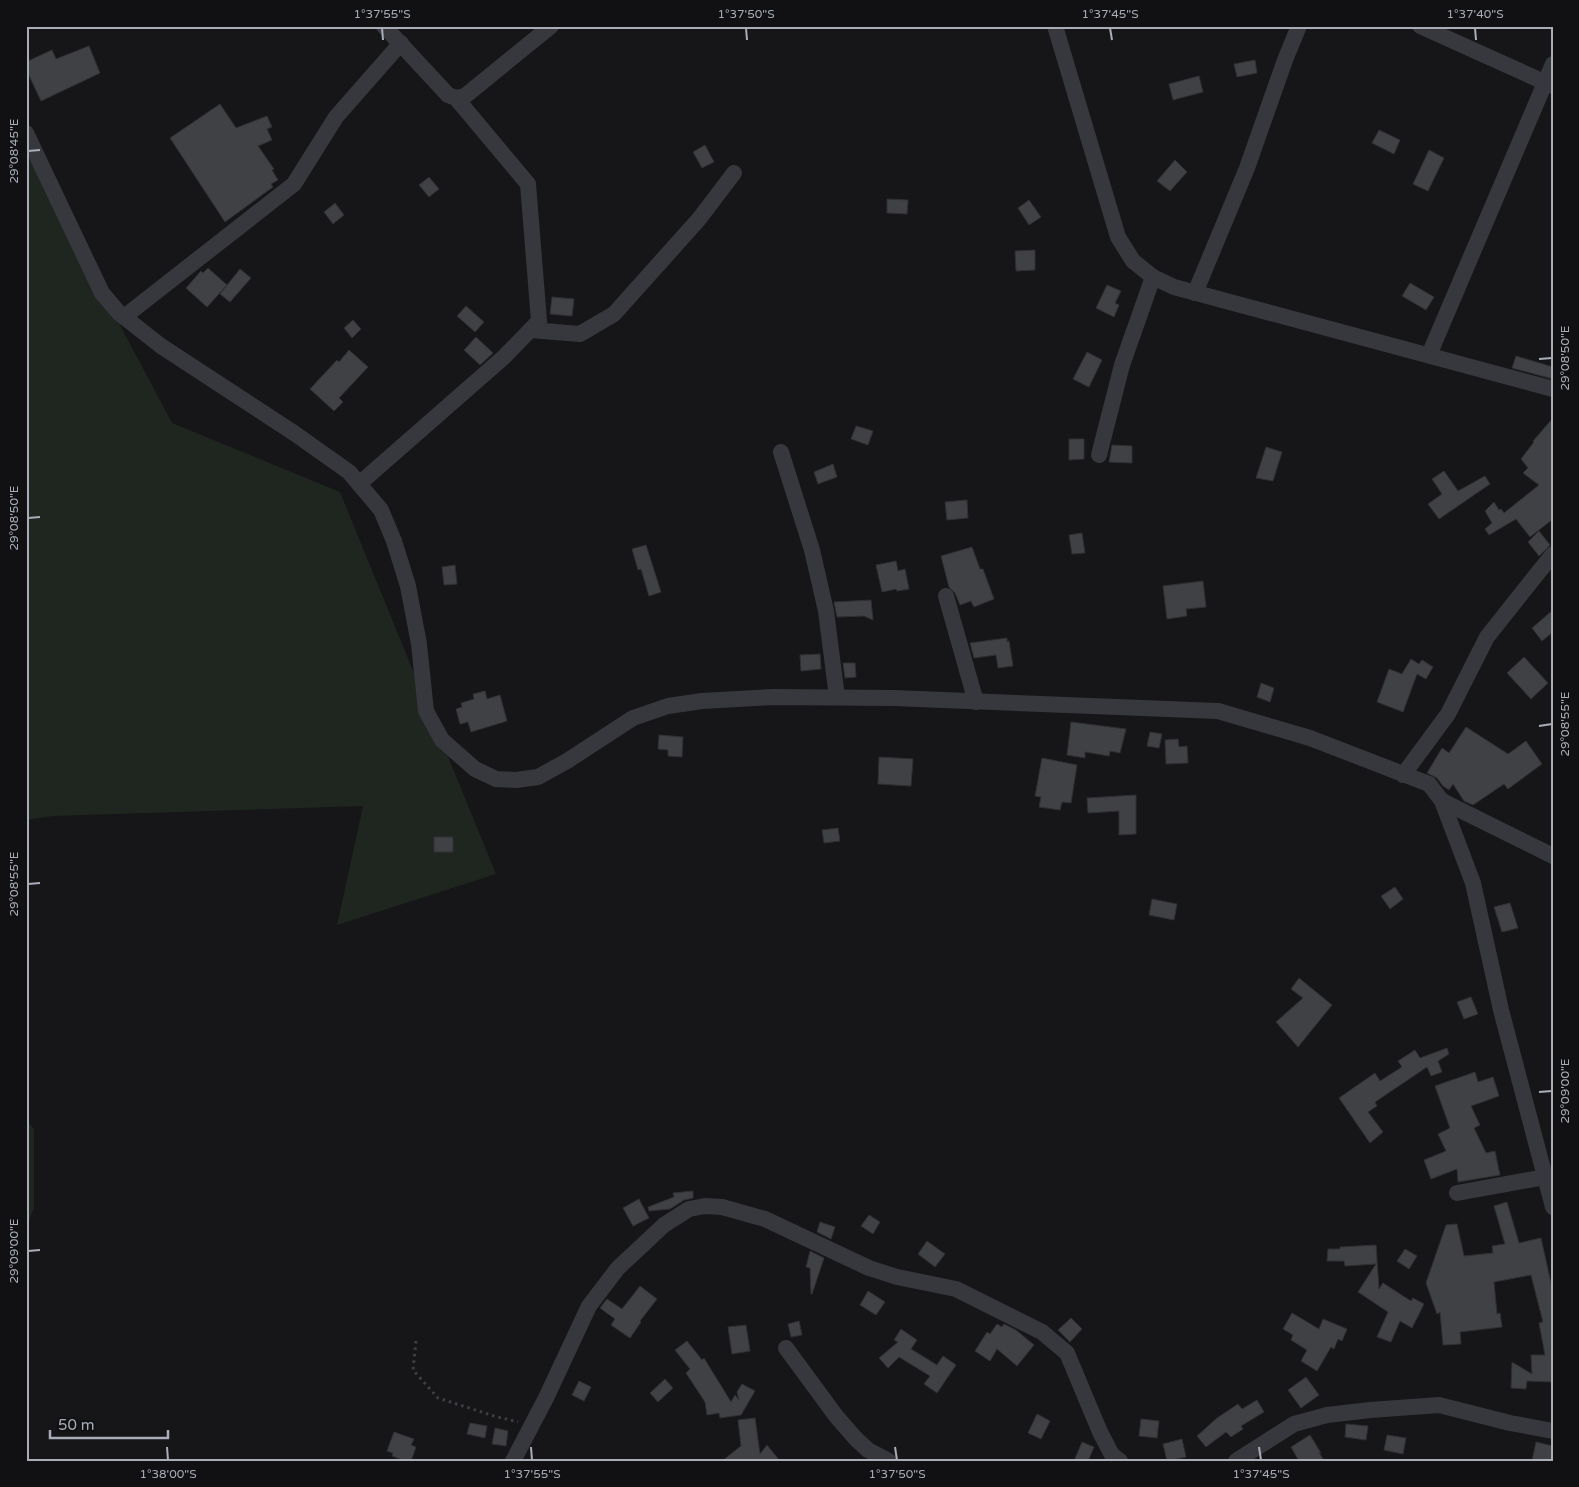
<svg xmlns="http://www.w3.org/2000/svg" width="1579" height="1487" font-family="'Varela Round',sans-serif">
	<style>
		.green { fill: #1e261f }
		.building { fill: #404145; stroke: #303034 }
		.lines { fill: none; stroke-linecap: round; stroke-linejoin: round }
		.path { stroke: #3d3f44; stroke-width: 3; stroke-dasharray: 2.5 4; stroke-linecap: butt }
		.minor { stroke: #37383d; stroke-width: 16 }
		.ticks { fill: none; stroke: #a8adb8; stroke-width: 2 }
		.neatline { fill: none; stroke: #a8adb8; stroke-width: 2 }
		.ticks-label { font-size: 12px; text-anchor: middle; fill: #a8adb8 }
	</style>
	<rect width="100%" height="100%" fill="#161618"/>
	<g class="green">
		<polygon points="26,148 172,423 340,492 496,874 337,925 363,806 53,816 26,820"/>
		<polygon points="26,1120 34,1129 34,1208 26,1228"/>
	</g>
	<g class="building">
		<polygon points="89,46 100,73 41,101 26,69 26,62 52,50 56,59"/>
		<polygon points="1255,60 1257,73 1237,77 1234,64"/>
		<polygon points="1199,76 1203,92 1173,100 1169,84"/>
		<polygon points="220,104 236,128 267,116 272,127 267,129 272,140 258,146 274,169 272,170 278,180 271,184 273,187 225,222 170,138"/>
		<polygon points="1379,130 1400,140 1394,154 1372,143"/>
		<polygon points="705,145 714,162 702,168 693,152"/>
		<polygon points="1429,150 1444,158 1428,191 1413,184"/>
		<polygon points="1175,160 1187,172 1170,191 1157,181"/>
		<polygon points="429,177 439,189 429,197 419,185"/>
		<polygon points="887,199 908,200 907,214 887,213"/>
		<polygon points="1029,200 1041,217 1029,225 1018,208"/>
		<polygon points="335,203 344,215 333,224 324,212"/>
		<polygon points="1035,250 1035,270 1016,271 1015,251"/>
		<polygon points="208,268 227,285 207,307 186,288 201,271 203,273"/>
		<polygon points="240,269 251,278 230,302 220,294"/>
		<polygon points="1410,283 1434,297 1426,310 1402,296"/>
		<polygon points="1107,285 1121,291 1115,303 1119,305 1114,317 1096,308"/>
		<polygon points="552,297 574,299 572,316 550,314"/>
		<polygon points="466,306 484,322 475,332 457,316"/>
		<polygon points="353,320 361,329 352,338 344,328"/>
		<polygon points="476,337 493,353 480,365 464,350"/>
		<polygon points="349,350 368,367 339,398 343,402 334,411 310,389 337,360 339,362"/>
		<polygon points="1087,352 1102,360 1089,387 1073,379"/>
		<polygon points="1516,356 1553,367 1553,379 1512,368"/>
		<polygon points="1553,418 1553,519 1530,537 1516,519 1489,535 1485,529 1492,523 1485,511 1494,502 1499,510 1501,509 1504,513 1539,485 1523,473 1528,468 1521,459 1534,442 1533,441"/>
		<polygon points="856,426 873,431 868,445 851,439"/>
		<polygon points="1069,439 1084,439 1084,459 1069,460"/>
		<polygon points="1112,445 1132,446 1132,463 1109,462"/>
		<polygon points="1266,447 1282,452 1273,481 1256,478"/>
		<polygon points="833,464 837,477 818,484 814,472"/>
		<polygon points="1444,471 1458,491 1485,476 1490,484 1439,519 1428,504 1442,494 1432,479"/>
		<polygon points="967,500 968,518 947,520 945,502"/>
		<polygon points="1539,531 1550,545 1539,556 1528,542"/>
		<polygon points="1082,533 1085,553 1072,554 1069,535"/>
		<polygon points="646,545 661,592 649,596 641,569 638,570 632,549"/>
		<polygon points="972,547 980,569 983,569 994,599 974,607 971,601 960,605 955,593 949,587 941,556"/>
		<polygon points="896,561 898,571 905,569 909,589 897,591 896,589 882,592 876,565"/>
		<polygon points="455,565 457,584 444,585 442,567"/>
		<polygon points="1203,581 1206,607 1186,609 1187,616 1167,619 1163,586"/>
		<polygon points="871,600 873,620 864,616 837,617 834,602"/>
		<polygon points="1553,610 1553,632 1542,641 1532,628"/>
		<polygon points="1007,638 1007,642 1009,641 1013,666 998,668 996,655 974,658 970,643"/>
		<polygon points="820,654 821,669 801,671 800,655"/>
		<polygon points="1524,657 1548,683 1531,699 1507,673"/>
		<polygon points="1411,659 1419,664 1422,660 1433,667 1426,679 1417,674 1403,712 1377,702 1389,669 1402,674"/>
		<polygon points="843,663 855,663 856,677 845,678"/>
		<polygon points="1261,683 1274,688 1270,702 1257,697"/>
		<polygon points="485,691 487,699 500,695 507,721 471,732 468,722 460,724 456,709 462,707 461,703 474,699 473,694"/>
		<polygon points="1071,722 1126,729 1120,753 1110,751 1109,756 1085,752 1085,758 1067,755"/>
		<polygon points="1466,727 1508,754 1526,741 1542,764 1508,789 1504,784 1473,805 1464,801 1453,784 1449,790 1443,786 1437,778 1427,773 1442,748 1449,753"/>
		<polygon points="1150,732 1162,734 1159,748 1147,746"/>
		<polygon points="659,735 683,737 682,757 668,756 668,750 658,749"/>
		<polygon points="1178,739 1179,747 1187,746 1188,763 1166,764 1165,740"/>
		<polygon points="879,757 913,759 911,786 878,784"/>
		<polygon points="1042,758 1077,765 1071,803 1062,802 1060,810 1039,807 1041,797 1035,796"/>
		<polygon points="1136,795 1136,834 1119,835 1119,811 1088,813 1087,798"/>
		<polygon points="838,828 840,841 824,843 822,830"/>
		<rect x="434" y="837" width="19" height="15"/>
		<polygon points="1395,887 1403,899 1390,909 1381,896"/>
		<polygon points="1152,899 1177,904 1174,920 1149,915"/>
		<polygon points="1510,903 1518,928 1502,932 1494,907"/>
		<polygon points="1299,978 1332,1005 1298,1047 1276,1022 1303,998 1291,989"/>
		<polygon points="1471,997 1478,1014 1464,1019 1457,1002"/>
		<polygon points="1447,1048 1449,1054 1438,1061 1442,1072 1431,1076 1427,1067 1375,1102 1377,1106 1368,1112 1383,1132 1370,1143 1339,1098 1375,1073 1380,1081 1402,1067 1398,1061 1415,1050 1420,1058"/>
		<polygon points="1475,1072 1478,1082 1493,1077 1499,1096 1471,1106 1480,1125 1474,1128 1486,1153 1495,1151 1500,1175 1458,1182 1457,1169 1431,1179 1424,1160 1446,1151 1438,1134 1450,1128 1435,1086"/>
		<polygon points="693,1191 693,1198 684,1200 670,1209 649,1211 648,1207 674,1197 673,1193"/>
		<polygon points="639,1199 649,1218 633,1226 623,1208"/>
		<polygon points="1507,1202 1519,1243 1541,1238 1553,1292 1553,1382 1527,1381 1526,1389 1511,1388 1512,1362 1532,1374 1531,1355 1545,1355 1539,1323 1543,1322 1531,1275 1494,1282 1497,1314 1500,1313 1502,1327 1460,1332 1461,1344 1443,1345 1440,1312 1437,1314 1426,1283 1446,1225 1457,1224 1464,1256 1493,1253 1492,1246 1505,1244 1494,1206"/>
		<polygon points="869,1215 880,1222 873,1234 861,1226"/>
		<polygon points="820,1222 835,1227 831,1239 817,1232"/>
		<polygon points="927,1241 945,1254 935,1267 918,1254"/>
		<polygon points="1376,1245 1379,1289 1383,1283 1411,1301 1413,1298 1424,1304 1412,1328 1400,1321 1391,1342 1377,1337 1388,1312 1358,1292 1376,1264 1345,1266 1344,1261 1327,1261 1328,1249 1340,1249 1340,1247"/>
		<polygon points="1405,1249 1417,1256 1409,1269 1397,1261"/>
		<polygon points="810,1251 824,1258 812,1294 811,1294 810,1268 806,1267"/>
		<polygon points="640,1286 657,1299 640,1321 641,1322 630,1338 611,1325 615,1319 600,1308 607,1299 622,1309"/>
		<polygon points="868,1291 885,1302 876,1315 860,1305"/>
		<polygon points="1292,1313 1319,1329 1323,1319 1347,1329 1342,1341 1338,1339 1334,1349 1331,1347 1317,1371 1301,1361 1307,1350 1291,1340 1293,1335 1283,1329"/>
		<polygon points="1071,1318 1082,1329 1070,1342 1058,1330"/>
		<polygon points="799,1321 802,1335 791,1337 788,1324"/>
		<polygon points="997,1324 1002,1327 1004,1324 1016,1330 1034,1345 1017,1366 997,1349 990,1361 975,1351 987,1332 990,1334"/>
		<polygon points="746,1325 750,1351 732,1354 728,1327"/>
		<polygon points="901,1329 917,1340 911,1349 937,1365 943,1356 956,1365 937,1393 924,1384 930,1376 899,1357 888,1368 879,1358 898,1342 894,1340"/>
		<polygon points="687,1341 702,1360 704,1358 731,1402 735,1395 739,1400 737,1392 742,1384 755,1391 741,1415 720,1418 719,1413 707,1415 705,1402 686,1373 690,1369 675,1350"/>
		<polygon points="1306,1377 1319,1395 1301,1408 1288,1390"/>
		<polygon points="665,1379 673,1388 658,1402 650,1393"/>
		<polygon points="579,1381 591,1387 584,1401 572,1395"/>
		<polygon points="1257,1400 1264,1412 1241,1426 1243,1429 1231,1437 1226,1432 1206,1447 1197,1436 1217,1418 1238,1404 1242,1409"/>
		<polygon points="1037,1414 1050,1421 1041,1439 1028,1433"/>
		<polygon points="755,1418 760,1454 767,1445 780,1461 722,1461 741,1446 738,1420"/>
		<polygon points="1141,1419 1159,1421 1157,1438 1139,1436"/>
		<polygon points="470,1423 487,1426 485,1438 467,1434"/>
		<polygon points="1346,1424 1368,1426 1366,1440 1345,1437"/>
		<polygon points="495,1428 508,1431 506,1446 492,1444"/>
		<polygon points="394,1432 414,1439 411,1445 416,1447 411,1461 405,1461 392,1456 393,1453 387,1451"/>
		<polygon points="1310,1435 1321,1453 1319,1452 1324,1461 1299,1461 1291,1447"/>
		<polygon points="1387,1435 1406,1438 1403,1454 1384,1450"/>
		<polygon points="1182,1439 1186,1457 1167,1461 1163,1444"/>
		<polygon points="1082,1442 1094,1447 1088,1461 1074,1461"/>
		<polygon points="1536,1442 1553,1446 1553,1461 1532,1461"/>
	</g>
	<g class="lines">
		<polyline class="path" points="416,1341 413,1370 438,1398 494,1416 518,1422"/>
		<g class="minor">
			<polyline points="1055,26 1118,237 1133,261 1153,277 1174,287 1553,389"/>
			<polyline points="1420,26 1553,86"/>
			<polyline points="456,98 465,96 551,26"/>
			<polyline points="26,133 102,293 119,313 161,346 294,433 349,472 381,510 394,541 408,586 419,644 426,711 442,740 475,769 496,779 516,780 538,777 567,761 633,718 668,706 702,701 773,697 893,698 1218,711 1310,738 1429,784 1442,801 1473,883 1501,1010 1553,1207"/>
			<polyline points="1195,293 1247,168 1285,60 1299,26"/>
			<polyline points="124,317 294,184 336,117 401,43"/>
			<polyline points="531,330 580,334 614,314 699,219 734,173"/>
			<polyline points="1429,355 1553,64"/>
			<polyline points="781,452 812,550 826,611 837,697"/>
			<polyline points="1099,455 1122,365 1153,277"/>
			<polyline points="359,484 504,357 539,321 528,184 456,98 448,95 384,26"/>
			<polyline points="946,596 976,702"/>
			<polyline points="1403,775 1448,714 1487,637 1553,554"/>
			<polyline points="1442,801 1553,856"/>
			<polyline points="1457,1193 1545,1177"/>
			<polyline points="786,1348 836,1416 856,1439 868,1450 889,1461"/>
			<polyline points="513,1461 546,1398 589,1306 618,1268 664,1225 689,1209 705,1206 722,1207 765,1219 869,1268 897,1277 956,1289 1042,1332 1067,1353 1100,1432 1112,1455 1120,1461"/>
			<polyline points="1236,1461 1294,1424 1327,1415 1370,1410 1439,1405 1510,1423 1553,1431"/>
		</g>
	</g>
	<path class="ticks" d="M382 28 383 40M746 28 747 40M1110 28 1112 40M1475 28 1476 40M28 151 40 150M1539 359 1552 358M28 518 40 517M1539 726 1552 724M28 884 40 883M1539 1092 1552 1091M28 1251 40 1250M167 1447 168 1460M531 1447 532 1460M895 1447 897 1460M1259 1447 1261 1460"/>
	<rect width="1579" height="1487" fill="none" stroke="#111113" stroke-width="55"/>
	<path d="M50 1430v8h118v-8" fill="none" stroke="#a8adb8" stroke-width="2.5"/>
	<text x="58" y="1430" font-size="15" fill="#a8adb8" stroke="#111113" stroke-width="4" paint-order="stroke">50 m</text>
	<rect x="28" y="28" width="1524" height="1432" class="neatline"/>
	<g class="ticks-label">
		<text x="382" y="18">1°37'55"S</text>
		<text x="746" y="18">1°37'50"S</text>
		<text x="1110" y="18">1°37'45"S</text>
		<text x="1475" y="18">1°37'40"S</text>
		<text transform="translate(14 151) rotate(-90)" y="4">29°08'45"E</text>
		<text transform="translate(1565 358) rotate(-90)" y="4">29°08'50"E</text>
		<text transform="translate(14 518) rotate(-90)" y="4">29°08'50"E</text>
		<text transform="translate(1565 724) rotate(-90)" y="4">29°08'55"E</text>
		<text transform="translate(14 884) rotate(-90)" y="4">29°08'55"E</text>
		<text transform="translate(1565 1091) rotate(-90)" y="4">29°09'00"E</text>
		<text transform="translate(14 1251) rotate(-90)" y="4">29°09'00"E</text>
		<text x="168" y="1478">1°38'00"S</text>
		<text x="532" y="1478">1°37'55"S</text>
		<text x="897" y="1478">1°37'50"S</text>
		<text x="1261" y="1478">1°37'45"S</text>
	</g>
</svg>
